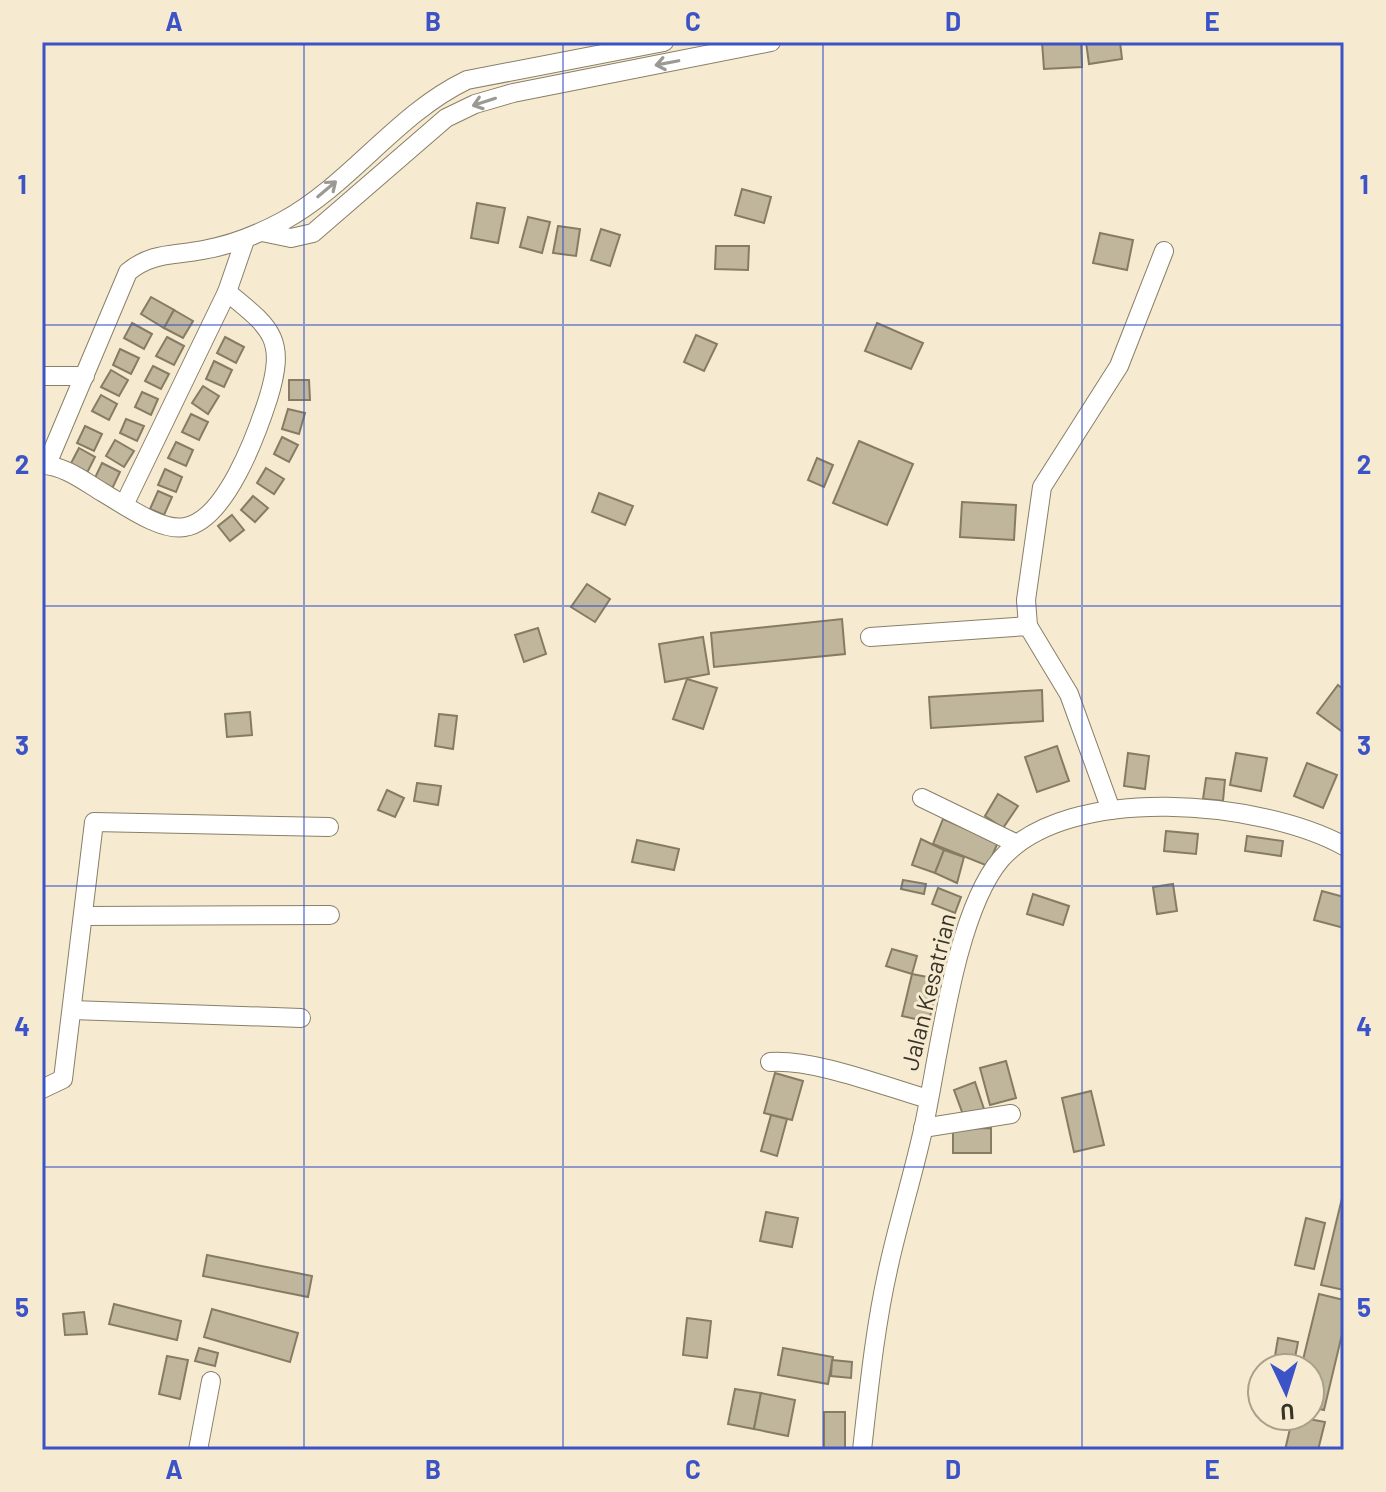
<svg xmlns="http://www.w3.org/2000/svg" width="1386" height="1492" font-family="Barlow,sans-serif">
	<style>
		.building { fill: #c0b69c; stroke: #867c64; stroke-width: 2 }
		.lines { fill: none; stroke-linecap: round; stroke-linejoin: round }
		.street-casing { stroke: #897f67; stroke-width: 20 }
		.street { stroke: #fff; stroke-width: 18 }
		.oneway { stroke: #9b9994 }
		.grid { fill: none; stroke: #3b53c6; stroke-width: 2; stroke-opacity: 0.55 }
		.labels { text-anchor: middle; stroke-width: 6; stroke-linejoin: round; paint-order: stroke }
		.street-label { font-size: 24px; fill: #373329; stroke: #f6ebd0 }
		.neatline { fill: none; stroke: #3b53c6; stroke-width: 3 }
		.grid-label { font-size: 26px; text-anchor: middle; font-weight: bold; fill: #3b53c6 }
	</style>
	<rect width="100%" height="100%" fill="#f6ebd0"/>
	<g class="building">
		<polygon points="1042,42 1081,42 1082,67 1044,69"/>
		<polygon points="1086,42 1120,42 1122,59 1089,64"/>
		<polygon points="742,189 771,197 764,223 735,215"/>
		<polygon points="477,203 505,208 498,243 471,238"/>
		<polygon points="528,217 550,222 542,253 520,247"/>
		<polygon points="558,226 580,229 576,256 553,253"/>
		<polygon points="601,229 620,235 610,266 591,260"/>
		<polygon points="1100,233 1133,240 1127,270 1093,263"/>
		<polygon points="716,246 749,246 748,270 715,269"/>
		<polygon points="151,297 174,310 164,328 141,314"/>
		<polygon points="174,310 193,321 183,338 164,328"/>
		<polygon points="132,323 152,334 144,349 124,338"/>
		<polygon points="877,323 923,343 911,369 865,351"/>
		<polygon points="696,335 717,344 704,371 684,362"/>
		<polygon points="167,337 184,346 174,365 156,356"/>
		<polygon points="225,337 244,347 236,363 217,353"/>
		<polygon points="120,349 139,358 131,374 113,365"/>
		<polygon points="214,361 232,370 224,387 206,379"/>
		<polygon points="153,366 169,374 161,389 145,381"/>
		<polygon points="111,370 128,380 119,396 101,387"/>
		<polygon points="289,380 309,380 310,400 289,400"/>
		<polygon points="203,386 219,396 208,414 192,403"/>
		<polygon points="142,392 158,399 151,415 135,407"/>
		<polygon points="101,395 117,404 109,420 92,411"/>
		<polygon points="288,409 305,413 299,434 282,429"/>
		<polygon points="191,414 208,422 199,440 182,432"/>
		<polygon points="126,419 144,426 137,441 120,433"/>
		<polygon points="85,426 102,434 94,451 77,443"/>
		<polygon points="282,437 298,445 289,462 274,454"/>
		<polygon points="115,440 134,451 124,467 106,456"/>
		<polygon points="859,441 913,464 887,525 833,503"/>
		<polygon points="176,442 193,450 186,466 168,458"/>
		<polygon points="79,448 95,457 86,475 69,467"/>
		<polygon points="817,458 833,465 824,487 808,480"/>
		<polygon points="102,463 120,472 111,491 93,482"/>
		<polygon points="266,468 284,479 274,494 257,483"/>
		<polygon points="165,469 182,477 176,492 158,485"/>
		<polygon points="158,491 172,497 164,515 150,509"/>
		<polygon points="599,493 633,506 625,525 592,512"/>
		<polygon points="253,496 268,508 255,522 241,510"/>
		<polygon points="962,502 1016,505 1014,540 960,537"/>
		<polygon points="232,515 244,530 230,541 218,526"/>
		<polygon points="587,584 610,599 595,622 571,607"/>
		<polygon points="842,619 845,654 714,667 711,633"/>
		<polygon points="538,628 546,654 524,662 515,635"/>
		<polygon points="703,637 709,674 665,682 659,644"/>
		<polygon points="687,679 717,688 703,729 673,719"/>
		<polygon points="1338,685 1344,690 1344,733 1317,713"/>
		<polygon points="1042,690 1043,721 931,728 929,697"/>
		<polygon points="250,712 252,735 227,737 225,714"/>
		<polygon points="439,714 457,716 453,749 435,746"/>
		<polygon points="1057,746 1069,781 1037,792 1025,757"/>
		<polygon points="1128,753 1149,756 1145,789 1124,786"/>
		<polygon points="1236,753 1267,758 1261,791 1230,785"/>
		<polygon points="1307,763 1337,775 1323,808 1294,796"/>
		<polygon points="1206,778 1225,780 1223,801 1203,799"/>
		<polygon points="417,783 441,786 438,805 414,801"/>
		<polygon points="387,790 404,798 395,817 378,810"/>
		<polygon points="998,794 1018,806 1003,828 985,816"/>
		<polygon points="943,819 998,842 988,866 933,844"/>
		<polygon points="1166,831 1198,834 1196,854 1164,851"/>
		<polygon points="1247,836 1283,841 1281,856 1245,851"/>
		<polygon points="921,839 944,850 935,873 912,865"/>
		<polygon points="637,840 679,849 674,870 632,862"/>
		<polygon points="944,850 964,857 957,883 935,873"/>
		<polygon points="903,880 926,884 924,894 901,889"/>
		<polygon points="1173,884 1177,911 1157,914 1153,887"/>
		<polygon points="938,888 961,897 955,913 932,904"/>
		<polygon points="1322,891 1344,897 1344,928 1314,920"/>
		<polygon points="1033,894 1069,906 1063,925 1027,914"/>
		<polygon points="892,949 917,956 912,974 886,966"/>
		<polygon points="912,974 938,979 929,1022 902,1016"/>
		<polygon points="1006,1061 1016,1098 990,1105 980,1068"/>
		<polygon points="775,1073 803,1081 792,1120 764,1113"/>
		<polygon points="975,1082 985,1112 965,1120 954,1090"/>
		<polygon points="1091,1091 1104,1145 1074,1152 1062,1098"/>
		<polygon points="771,1115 787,1119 777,1156 761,1151"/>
		<polygon points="991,1128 991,1153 953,1153 953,1129"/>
		<polygon points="1344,1190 1344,1290 1321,1285"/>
		<polygon points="766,1212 798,1218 792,1247 760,1241"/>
		<polygon points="1306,1218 1325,1223 1314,1269 1295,1265"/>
		<polygon points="207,1255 312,1276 308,1297 203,1276"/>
		<polygon points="1319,1294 1344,1300 1344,1326 1324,1410 1310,1407 1310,1368 1301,1368"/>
		<polygon points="114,1304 181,1321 177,1340 109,1324"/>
		<polygon points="212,1309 298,1333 290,1362 204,1337"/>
		<polygon points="84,1312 87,1334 65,1335 63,1314"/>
		<polygon points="687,1318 711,1321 707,1358 683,1355"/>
		<polygon points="1278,1338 1298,1342 1293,1368 1273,1368"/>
		<polygon points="199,1348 218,1353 215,1366 195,1361"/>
		<polygon points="783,1348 833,1357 828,1384 778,1375"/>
		<polygon points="167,1356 188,1360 180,1399 159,1394"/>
		<polygon points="832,1360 852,1362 851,1378 831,1376"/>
		<polygon points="735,1389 761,1393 754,1429 728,1424"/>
		<polygon points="761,1393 795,1400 788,1436 754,1429"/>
		<rect x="824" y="1412" width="21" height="36"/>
		<polygon points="1293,1416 1325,1422 1318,1450 1285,1450"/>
	</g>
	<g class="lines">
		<g class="street-casing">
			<g id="street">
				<polyline points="262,232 291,238 313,233 446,118 475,104 513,93 771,42"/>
				<polyline points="42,376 85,376"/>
				<path d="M47 464 128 272C152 252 173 256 203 250 232 245 257 235 283 221 351 184 396 114 467 80L664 42"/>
				<path d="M42 465C63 465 84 481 102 492 123 504 161 532 185 527 226 520 257 433 268 399 287 338 271 328 227 292"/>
				<polyline points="124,505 227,292 245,240"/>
				<polyline points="1028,626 1026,600 1042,487 1119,366 1164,251"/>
				<polyline points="870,637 1028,626 1069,694 1111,810"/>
				<polyline points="922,798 1017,844"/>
				<polyline points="84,916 330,915"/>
				<polyline points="72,1010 301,1018"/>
				<path d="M770 1062C815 1059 883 1086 928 1099"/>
				<polyline points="42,1089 63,1079 94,822 329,827"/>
				<polyline points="923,1128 1011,1114"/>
				<polyline points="198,1450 211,1381"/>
				<path d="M862 1450C869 1388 875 1326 889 1265 899 1220 913 1175 923 1130 939 1058 954 914 1001 859 1069 782 1262 801 1344 846"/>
			</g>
		</g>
		<use href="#street" class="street"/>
	</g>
	<defs><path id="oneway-shaft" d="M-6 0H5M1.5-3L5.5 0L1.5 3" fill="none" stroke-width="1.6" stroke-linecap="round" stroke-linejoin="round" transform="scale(2)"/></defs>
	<g class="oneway">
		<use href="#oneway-shaft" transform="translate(667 63) rotate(169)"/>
		<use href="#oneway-shaft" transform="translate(484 102) rotate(162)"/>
		<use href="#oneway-shaft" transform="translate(327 189) rotate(-40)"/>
	</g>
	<path class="grid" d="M304 42V1450M563 42V1450M823 42V1450M1082 42V1450M42 325H1344M42 606H1344M42 886H1344M42 1167H1344"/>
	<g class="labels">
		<g class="street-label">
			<text transform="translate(929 992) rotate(-76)" y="8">Jalan Kesatrian</text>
		</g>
	</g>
	<rect width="1386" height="1492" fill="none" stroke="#f6ebd0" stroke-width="88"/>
	<g transform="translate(1286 1392) rotate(176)"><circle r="38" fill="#f6ebd0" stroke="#aaa18d" stroke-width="2"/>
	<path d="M0-6L14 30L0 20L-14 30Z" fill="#3b53c6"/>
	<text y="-12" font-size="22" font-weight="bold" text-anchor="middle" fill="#373329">U</text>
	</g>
	<rect x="44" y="44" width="1298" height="1404" class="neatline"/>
	<g class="grid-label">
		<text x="174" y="31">A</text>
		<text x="433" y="31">B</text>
		<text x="693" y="31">C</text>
		<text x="953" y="31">D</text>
		<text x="1212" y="31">E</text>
		<text x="22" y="194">1</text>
		<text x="1364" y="194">1</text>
		<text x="22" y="474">2</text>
		<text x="1364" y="474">2</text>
		<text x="22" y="755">3</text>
		<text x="1364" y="755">3</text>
		<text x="22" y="1036">4</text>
		<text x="1364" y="1036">4</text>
		<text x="22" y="1317">5</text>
		<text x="1364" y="1317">5</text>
		<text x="174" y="1479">A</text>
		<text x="433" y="1479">B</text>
		<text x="693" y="1479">C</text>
		<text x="953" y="1479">D</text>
		<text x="1212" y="1479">E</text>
	</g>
</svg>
